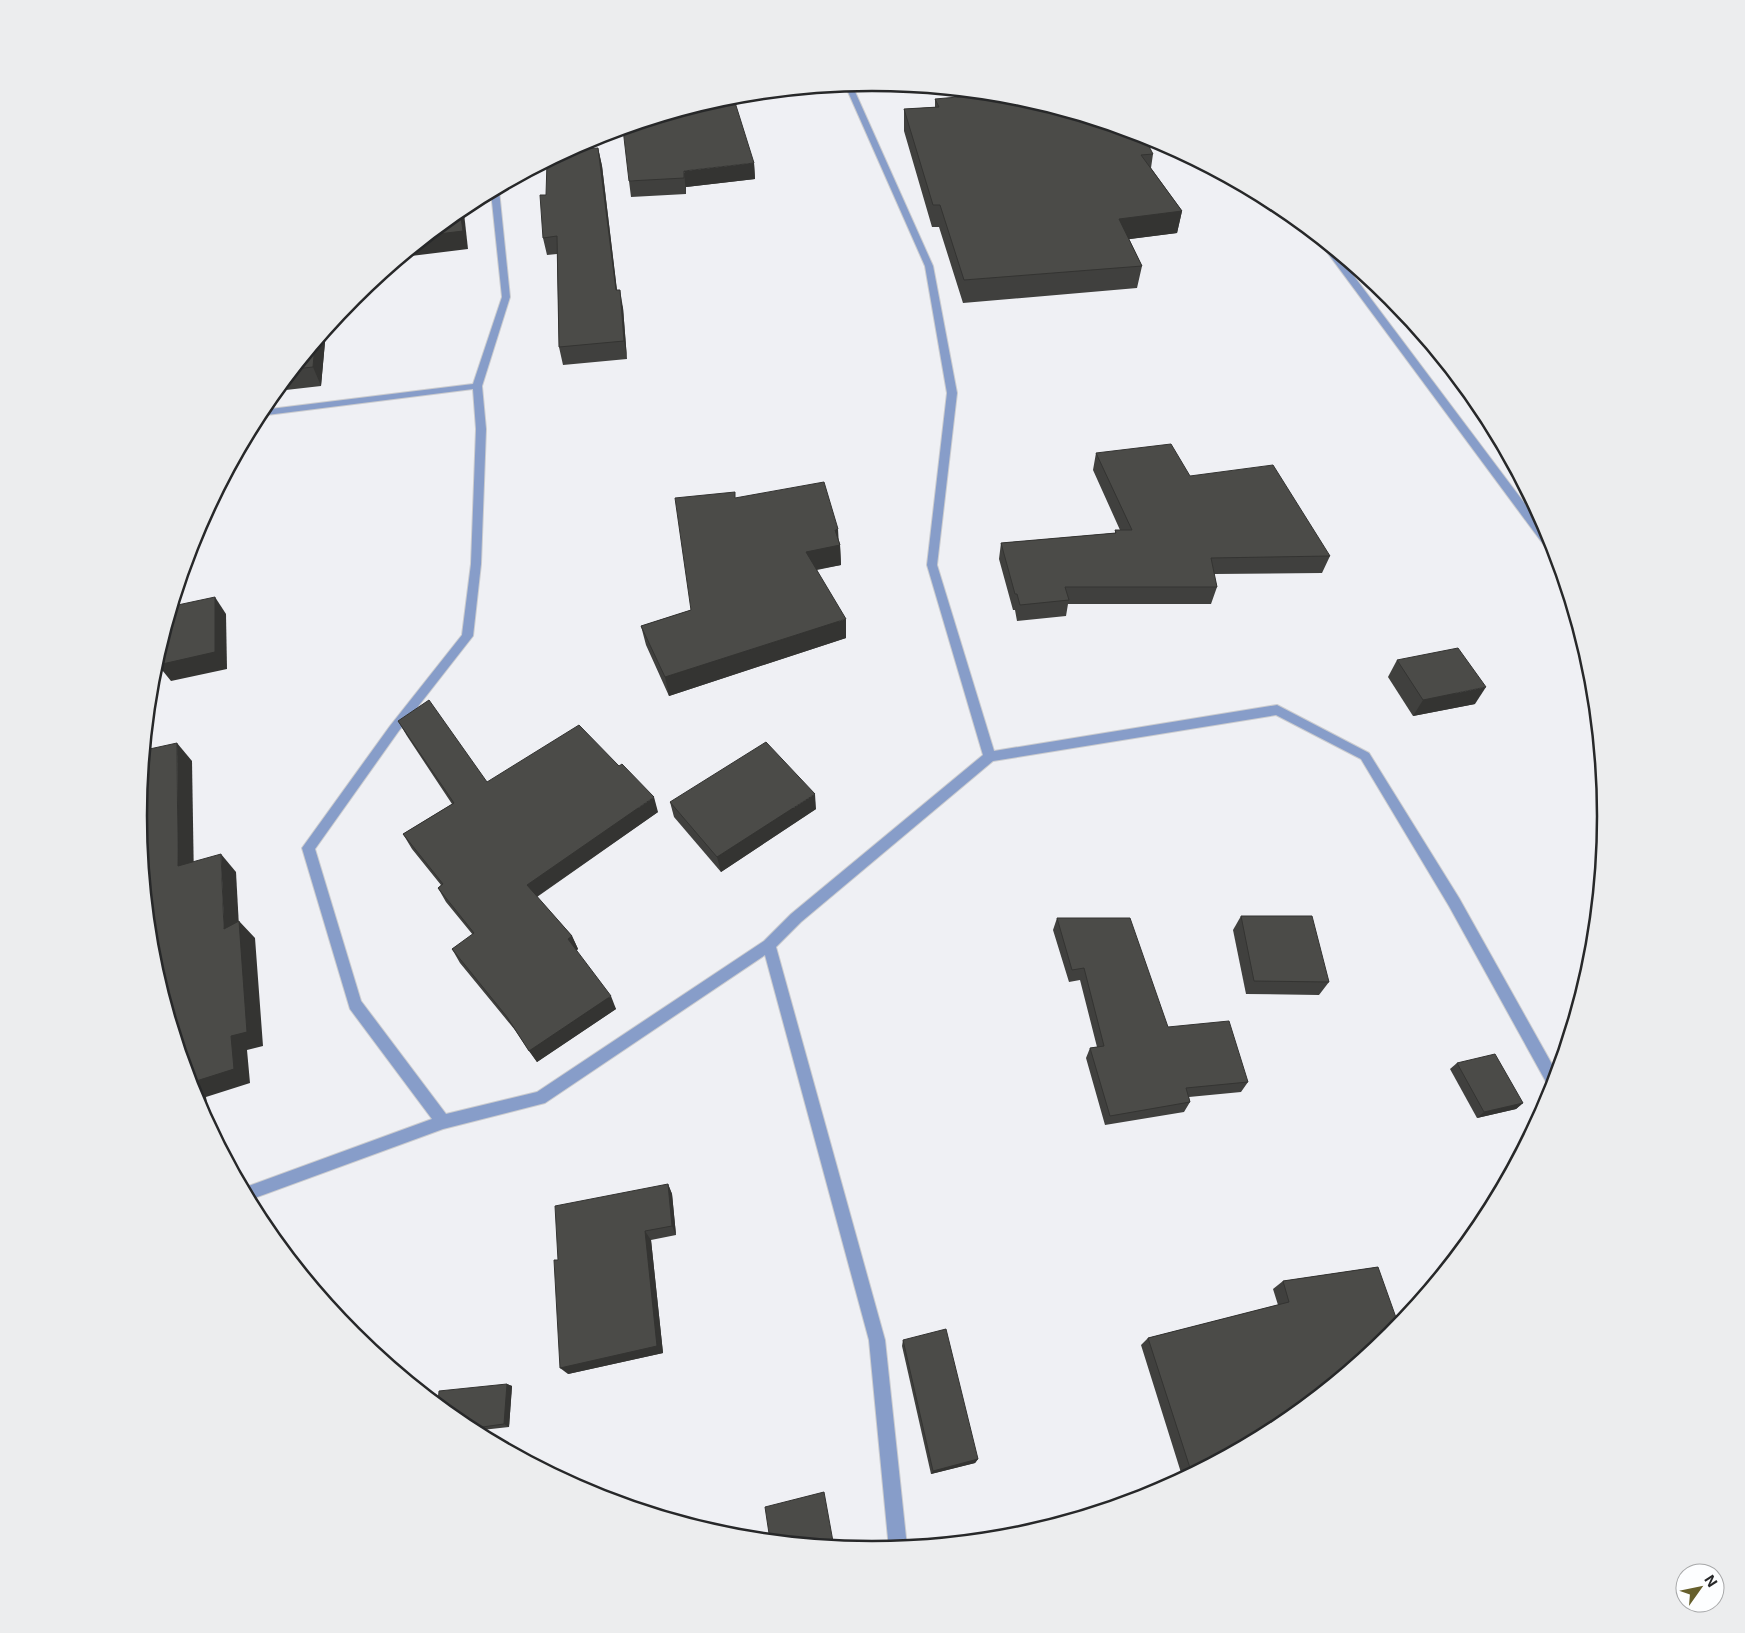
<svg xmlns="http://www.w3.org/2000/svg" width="1745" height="1633" font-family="Inter,sans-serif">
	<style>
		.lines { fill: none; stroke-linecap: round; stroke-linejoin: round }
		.minor-casing { stroke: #cbcccf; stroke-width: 2 }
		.minor { fill: #879dc9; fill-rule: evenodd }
		.wall { fill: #40403e }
		.shaded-wall { fill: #343432 }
		.building { fill: #4b4b48; stroke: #343432 }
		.rim { fill: none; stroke: #272829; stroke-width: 2.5 }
	</style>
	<rect width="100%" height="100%" fill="#eff0f4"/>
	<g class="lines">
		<g class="minor-casing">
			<g id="minor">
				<polygon points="845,85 852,85 933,266 957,393 937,565 994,751 1277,705 1369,753 1459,898 1558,1075 1553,1090 1550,1089 1449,906 1361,759 1276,715 993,761 801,922 776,947 885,1340 907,1547 889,1549 869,1340 765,955 545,1103 443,1129 249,1200 243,1188 432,1119 350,1009 302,848 390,726 462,635 471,564 476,429 473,389 259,416 262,410 473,384 502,297 491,192 498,188 499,190 510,297 482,386 486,429 481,564 473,636 398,732 315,849 361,1001 446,1114 537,1092 764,941 791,914 983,755 927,565 947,393 925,266"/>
				<polygon points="1322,240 1335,251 1552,540 1557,556 1552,556 1321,244"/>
			</g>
		</g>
		<use href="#minor" class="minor"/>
	</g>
	<g class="wall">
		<polygon points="935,99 1153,154 1151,168 1182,211 1177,233 1129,239 1142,266 1137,288 963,303 939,227 932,227 904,131 904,109 935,107"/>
		<polygon points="598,148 602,166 617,290 623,308 627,359 563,365 559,347 557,254 547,255 543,238 546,195"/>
		<polygon points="754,163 755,179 686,187 686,194 631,197 629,181"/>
		<polygon points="326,331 321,386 277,391"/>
		<polygon points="1096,453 1190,476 1330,556 1322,573 1214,574 1217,587 1211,604 1068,604 1066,616 1017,621 1015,610 1013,610 999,559 1001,543 1115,533 1115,530 1120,530 1093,470"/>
		<polygon points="735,498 839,541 840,545 841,565 817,570 846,638 669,696 646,645 641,626 691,610"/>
		<polygon points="1397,660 1475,704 1413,716 1388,677"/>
		<polygon points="398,721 487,782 658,812 537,897 572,936 578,949 576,951 616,1009 537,1062 515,1030 460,963 452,949 473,935 446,902 438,888 441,885 412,849 403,834 452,804 407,736"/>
		<polygon points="670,802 816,809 721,872 674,817"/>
		<polygon points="1241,916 1329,982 1319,995 1246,994 1233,930"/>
		<polygon points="1057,918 1168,1027 1248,1082 1241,1092 1189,1097 1190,1102 1184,1112 1105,1125 1086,1058 1090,1048 1097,1047 1080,980 1069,982 1053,930"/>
		<polygon points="1457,1063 1523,1103 1516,1109 1477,1118 1450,1069"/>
		<polygon points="668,1184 672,1194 676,1235 651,1240 663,1353 568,1374"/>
		<polygon points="1378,1267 1280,1427 1183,1479 1141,1345 1148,1338 1278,1305 1273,1289 1283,1281"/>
		<polygon points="903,1340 978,1459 975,1463 931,1474 902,1346"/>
		<polygon points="507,1384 512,1386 509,1427 473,1431 464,1427"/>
	</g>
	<g class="shaded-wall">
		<polygon points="598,148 602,166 619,308 616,290"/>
		<polygon points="754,163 755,179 686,187 686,194 684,171"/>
		<polygon points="463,208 464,213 468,249 403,257"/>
		<polygon points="1182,211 1177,233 1115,241 1119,219"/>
		<polygon points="620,290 623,308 627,359 624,341"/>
		<polygon points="326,331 321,386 313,367 315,344"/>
		<polygon points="838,529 839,546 840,545 841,565 807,571 806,552 835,530"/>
		<polygon points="215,597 226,614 227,669 171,681 158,665"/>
		<polygon points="846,619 846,638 669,696 665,677"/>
		<polygon points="1486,687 1475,704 1413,716 1423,700"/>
		<polygon points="177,743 192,761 194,883 178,866"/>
		<polygon points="815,794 816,809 721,872 717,857"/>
		<polygon points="654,797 658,812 533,899 527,885"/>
		<polygon points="221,854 236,872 240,945 224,929"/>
		<polygon points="239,921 255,938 263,1046 247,1050 250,1083 206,1097 211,1128 194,1097 190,1083"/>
		<polygon points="572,936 578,949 574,952 568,939"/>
		<polygon points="611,996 616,1009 537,1062 529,1051"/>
		<polygon points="1523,1103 1516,1109 1477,1118 1484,1112"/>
		<polygon points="668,1184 672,1194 676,1235 672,1226"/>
		<polygon points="645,1231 651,1240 663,1353 568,1374 560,1368"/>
		<polygon points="507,1384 512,1386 509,1427 504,1424"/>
		<polygon points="978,1459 975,1463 931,1474 933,1471"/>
	</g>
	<g class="building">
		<polygon points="992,94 1016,97 1143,135 1153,154 1141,155 1182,211 1119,219 1142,266 964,280 940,205 933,205 904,109 939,107 935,99"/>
		<polygon points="733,96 754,163 684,171 684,178 629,181 623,129"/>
		<polygon points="598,148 616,290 620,290 624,341 559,347 557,236 543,238 540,195 546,195 547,162 569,150"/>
		<polygon points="460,210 463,231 430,235"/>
		<polygon points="315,344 313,367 295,369"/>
		<polygon points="1171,444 1190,476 1273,465 1330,556 1211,558 1217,587 1065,587 1069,600 1020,605 1017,594 1015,594 1001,543 1116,533 1115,530 1132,530 1096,453"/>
		<polygon points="824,482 838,529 835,530 840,545 806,552 846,619 665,677 641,626 691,610 675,498 735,492 735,498"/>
		<polygon points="215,597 215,652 158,665 158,654 173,606"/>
		<polygon points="1458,648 1486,687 1423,700 1397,660"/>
		<polygon points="429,700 487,782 579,725 619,766 622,764 654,797 527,885 572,936 568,939 611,996 529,1051 507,1017 452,949 474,933 438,888 443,884 403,834 454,803 398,721"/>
		<polygon points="766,742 815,794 717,857 670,802"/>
		<polygon points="177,743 178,866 221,854 224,929 239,921 247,1032 231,1036 234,1069 190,1083 153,959 138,816 145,750"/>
		<polygon points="1241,916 1312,916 1329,982 1254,981"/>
		<polygon points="1057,918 1130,918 1168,1027 1229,1021 1248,1082 1186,1088 1190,1102 1110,1116 1090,1048 1104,1046 1084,968 1072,970"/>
		<polygon points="1495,1054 1523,1103 1484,1112 1457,1063"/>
		<polygon points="668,1184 672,1226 645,1231 657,1346 560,1368 554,1260 558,1260 555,1206"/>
		<polygon points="1378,1267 1399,1326 1391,1336 1280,1427 1192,1474 1148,1338 1289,1302 1283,1281"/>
		<polygon points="946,1329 978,1459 933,1471 903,1340"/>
		<polygon points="507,1384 504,1424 468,1429 464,1427 438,1405 439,1391"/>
		<polygon points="824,1492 834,1547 770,1540 765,1507"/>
	</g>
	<path d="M0 0H1745V1633H0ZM147 816a725 725 0 1 1 1450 0a725 725 0 1 1-1450 0Z" fill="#ecedee" fill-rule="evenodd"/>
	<path class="rim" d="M147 816a725 725 0 1 1 1450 0a725 725 0 1 1-1450 0Z"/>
	<g transform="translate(1700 1588) rotate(57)"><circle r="24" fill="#fdfeff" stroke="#a7a8a9"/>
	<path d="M0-4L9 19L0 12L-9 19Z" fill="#665f2c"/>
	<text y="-8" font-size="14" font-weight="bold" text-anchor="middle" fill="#272829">N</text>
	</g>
</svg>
